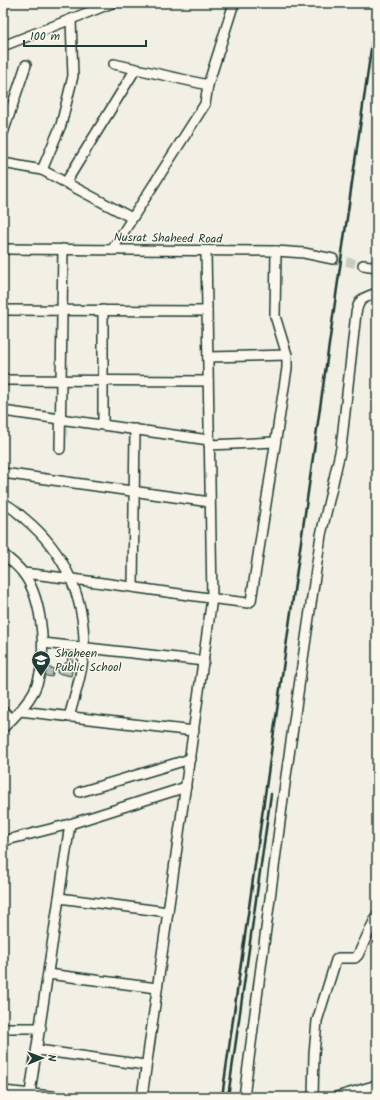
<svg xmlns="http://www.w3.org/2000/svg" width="380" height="1100" font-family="Kalam,sans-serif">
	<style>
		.building { fill: #b7beb3; stroke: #1f3d34 }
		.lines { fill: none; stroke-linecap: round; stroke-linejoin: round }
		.minor-tunnel { stroke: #c8ccc2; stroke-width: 9; stroke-dasharray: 9 4.5; stroke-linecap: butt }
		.minor-casing { stroke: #1f3d34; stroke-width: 12 }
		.major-casing { stroke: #1f3d34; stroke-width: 15 }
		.minor { stroke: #fbf7ec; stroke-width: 9 }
		.major { stroke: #fbf7ec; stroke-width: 12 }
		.rail { stroke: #1f3d34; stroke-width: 2.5 }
		.labels { text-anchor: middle; stroke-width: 3; stroke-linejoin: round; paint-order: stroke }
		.street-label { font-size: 12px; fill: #1f3d34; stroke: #fbf7ec }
		.poi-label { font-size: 12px; fill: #1f3d34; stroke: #fbf7ec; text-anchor: start }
	</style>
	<rect width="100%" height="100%" fill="#f2f0e5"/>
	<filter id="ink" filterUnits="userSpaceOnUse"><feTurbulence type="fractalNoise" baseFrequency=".025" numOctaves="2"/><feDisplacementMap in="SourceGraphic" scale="8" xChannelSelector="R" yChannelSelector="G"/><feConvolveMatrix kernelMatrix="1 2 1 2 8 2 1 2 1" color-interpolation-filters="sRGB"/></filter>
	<g filter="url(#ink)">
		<g class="building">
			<polygon points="68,657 73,658 72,667 64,666 65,663 67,663"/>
			<polygon points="40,665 54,669 52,677 38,674"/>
			<polygon points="59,665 73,668 71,676 57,673"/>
		</g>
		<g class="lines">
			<polyline class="minor-tunnel" points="333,259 363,265"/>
			<g class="minor-casing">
				<g id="minor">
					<polyline points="3,46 112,3"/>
					<polyline points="114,64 208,85"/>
					<polyline points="3,133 26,65"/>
					<polyline points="3,163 42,170 132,218"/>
					<polyline points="42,170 61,125 73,76 71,20"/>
					<polyline points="66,182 135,70"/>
					<polyline points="3,249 276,251 304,253 333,259"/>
					<polyline points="112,250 205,104 208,85 234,3"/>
					<polyline points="363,265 377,267"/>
					<polyline points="3,310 207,311"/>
					<polyline points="103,310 103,425"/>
					<polyline points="208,357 287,355"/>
					<polyline points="3,380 208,381"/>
					<polyline points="3,411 209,440"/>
					<polyline points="209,445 275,442"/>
					<polyline points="60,449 63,249"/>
					<polyline points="3,473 210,502"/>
					<path d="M3 503C11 506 18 513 25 519 64 551 85 597 84 648 83 671 75 695 69 717"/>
					<path d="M3 554C10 560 18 566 23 573 43 599 49 661 34 691 26 706 15 717 3 728"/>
					<path d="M23 573C99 581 173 594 248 603L251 601 287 368V355L275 316 276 251"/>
					<polyline points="133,586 135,429"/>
					<polyline points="43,643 204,661"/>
					<polyline points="3,711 12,719"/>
					<polyline points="20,711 194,731"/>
					<polyline points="80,792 190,759"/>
					<polyline points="3,841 70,824 186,787"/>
					<polyline points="59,898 168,912"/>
					<polyline points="48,974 157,988"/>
					<polyline points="3,1028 41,1028"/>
					<polyline points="38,1050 145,1065"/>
					<polyline points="3,1091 61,1097"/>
					<polyline points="30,1093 70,824"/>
					<polyline points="142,1097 212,598 206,251"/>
					<path d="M244 1097 286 776 321 535 341 448 356 313C359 298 363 298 377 293"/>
					<polyline points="313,1097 314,1054 317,1021 336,960 338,958 355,958 358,955 377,915"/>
					<polyline points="336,1097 377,1085"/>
				</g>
			</g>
			<g class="major-casing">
				<polyline id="major" points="374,1097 377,1096"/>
			</g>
			<use href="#minor" class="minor"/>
			<use href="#major" class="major"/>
			<g class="rail">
				<polyline points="222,1097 377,7"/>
				<polyline points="228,1097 271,794"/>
			</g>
		</g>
	</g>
	<defs>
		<g id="school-pin" transform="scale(1)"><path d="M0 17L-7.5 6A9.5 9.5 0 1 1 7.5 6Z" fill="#1f3d34" stroke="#fbf7ec"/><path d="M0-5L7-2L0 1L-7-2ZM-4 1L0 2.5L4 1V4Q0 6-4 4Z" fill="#fff"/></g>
	</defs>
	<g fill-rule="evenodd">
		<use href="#school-pin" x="41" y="660"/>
	</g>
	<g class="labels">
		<g class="street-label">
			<text transform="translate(168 238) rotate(1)" y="4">Nusrat Shaheed Road</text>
		</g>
		<g class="poi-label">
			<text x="55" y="657">Shaheen<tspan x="55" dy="14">Public School</tspan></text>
		</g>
	</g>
	<rect width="380" height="1100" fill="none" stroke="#fbf7ec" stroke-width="16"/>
	<rect x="8" y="8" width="364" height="1084" fill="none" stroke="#1f3d34" stroke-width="1.5" filter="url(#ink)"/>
	<g transform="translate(42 1058) rotate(89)" stroke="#fbf7ec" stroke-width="3" paint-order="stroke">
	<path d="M0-3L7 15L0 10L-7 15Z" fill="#1f3d34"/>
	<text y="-6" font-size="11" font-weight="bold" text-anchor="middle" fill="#1f3d34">N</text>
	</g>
	<path d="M24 40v6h122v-6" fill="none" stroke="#1f3d34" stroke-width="2"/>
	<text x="30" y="40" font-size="12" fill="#1f3d34" stroke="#fbf7ec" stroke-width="3" paint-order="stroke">100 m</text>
</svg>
